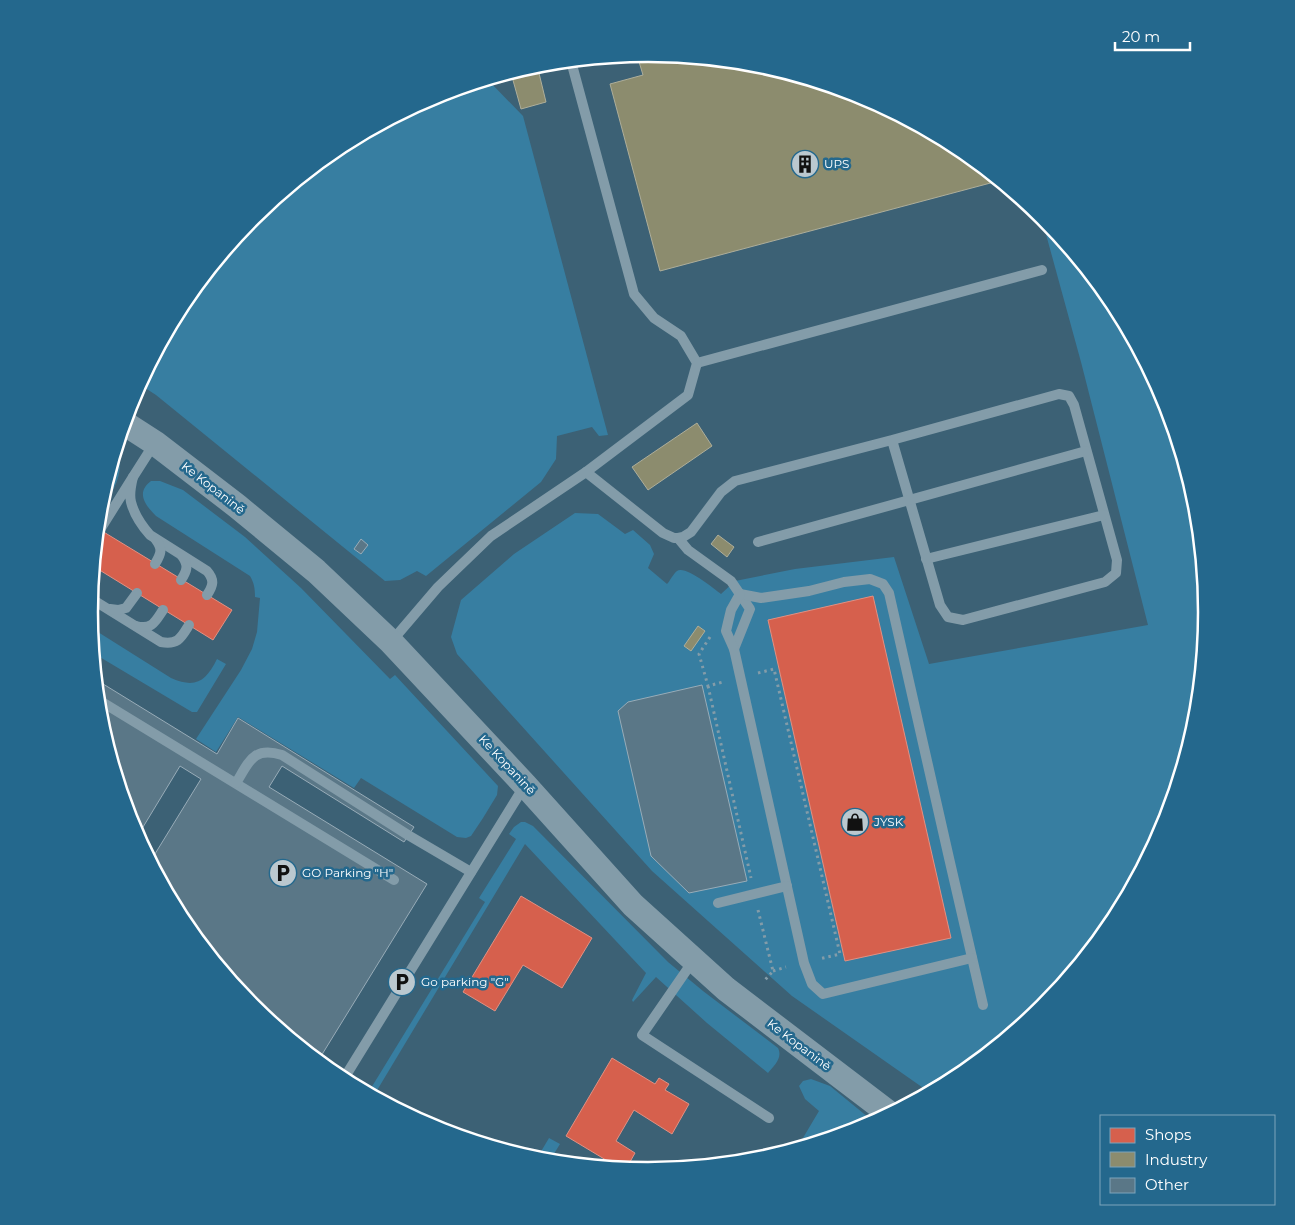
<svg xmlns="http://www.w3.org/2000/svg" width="1295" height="1225" font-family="Montserrat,sans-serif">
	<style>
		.green { fill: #377ea1 }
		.shops { fill: #d6604d; stroke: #e29082 }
		.industry { fill: #8c8c6e; stroke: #aeae9a }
		.building { fill: #5a7787; stroke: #98acb8 }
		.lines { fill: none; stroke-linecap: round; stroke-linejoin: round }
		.path { stroke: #839ca9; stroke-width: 3; stroke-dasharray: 2.5 4; stroke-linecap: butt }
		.service { stroke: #839ca9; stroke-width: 10 }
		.tertiary { stroke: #839ca9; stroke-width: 25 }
		.labels { text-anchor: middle; stroke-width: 5; stroke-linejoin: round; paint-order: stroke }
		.poi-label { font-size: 12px; fill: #fff; stroke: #24688d; text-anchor: start }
		.street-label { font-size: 12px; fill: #fff; stroke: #24688d }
		.rim { fill: none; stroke: #fff; stroke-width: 2.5 }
	</style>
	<rect width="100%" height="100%" fill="#3c6175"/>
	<g class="green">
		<polygon points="488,80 523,116 608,435 599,436 592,427 557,436 556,459 541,482 426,576 417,571 400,580 385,581 156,395 139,384 183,302 253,217 337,148 434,96"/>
		<path d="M1041 216 1112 302 1164 399 1196 504 1206 613 1195 722 1164 827 1112 923 1042 1008 958 1077 929 1092 792 996 652 871 457 654 451 637 461 600 514 554 575 513 598 514 625 534 633 530 650 545 654 554 648 568 667 584C670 581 673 574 677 571 685 565 713 588 721 594L735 581 795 569 894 557 929 664 1148 625 1081 362Z"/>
		<path d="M117 446C126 475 113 491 98 515L100 503Z"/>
		<path d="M151 481H160L183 490 245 537 301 588 390 679 395 675 498 786 497 795 483 818 471 836 466 838 457 837 361 778 354 788 238 717 216 752 196 739 241 670 252 649 257 632 260 598 255 597C255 588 254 583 250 576L156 516C146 506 135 493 151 481Z"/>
		<path d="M90 627 171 678C196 689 206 681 217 659L226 664 197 712H192L93 653Z"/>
		<path d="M521 822H525L533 826 668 962 703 991 778 1048C783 1058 774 1066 768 1073L707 1023 656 977 633 1002 632 1000 646 973 525 844 373 1097 368 1093 485 902 479 898 516 839 509 834 514 827Z"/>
		<polygon points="811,1079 830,1086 874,1122 861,1129 832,1138 830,1136 828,1139 797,1148 819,1111 805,1099 799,1086 803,1081"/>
		<polygon points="549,1138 560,1144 549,1162 536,1160"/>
	</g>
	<g class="shops">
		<polygon points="102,531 232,610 213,640 93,566 96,541"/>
		<polygon points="873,596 951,938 845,961 768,620"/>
		<polygon points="521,896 592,938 562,988 523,965 495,1011 463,992"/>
		<polygon points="612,1058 655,1084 659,1078 669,1084 665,1090 689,1104 672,1134 634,1110 616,1141 635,1153 626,1169 621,1169 566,1136"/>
	</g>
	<g class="industry">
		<polygon points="648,54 757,65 862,96 958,148 998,181 660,271 610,84 643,75 637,55"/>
		<polygon points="537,65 546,102 521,109 511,73"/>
		<polygon points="697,423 712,446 648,490 632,467"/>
		<polygon points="718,535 734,547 727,557 711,544"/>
		<polygon points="698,626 705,631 691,651 684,646"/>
	</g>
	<g class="building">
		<polygon points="361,539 368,545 361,554 354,549"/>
		<polygon points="95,679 217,754 238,718 414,827 404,842 282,766 269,787 427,884 318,1061 252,1007 183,923 150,862 201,779 180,766 137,837 131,826 99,721"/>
		<polygon points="702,685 747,881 689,893 651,856 618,711 628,702"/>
	</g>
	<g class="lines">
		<g class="path">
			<polyline points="710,637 699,654 708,686 723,682"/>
			<polyline points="758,673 774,669 840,954 819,959"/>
			<polyline points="708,686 751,878"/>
			<polyline points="758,910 773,971 765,980"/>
			<polyline points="773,971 786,967"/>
		</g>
		<g class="service">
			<polyline points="697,363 1042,270"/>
			<polyline points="586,472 663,533 674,538 678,538 683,537 691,532 721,492 735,481 892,440 1059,394 1069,396 1074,405 1117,560 1116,573 1105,582 963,620 948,617 940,605 892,440"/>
			<polyline points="133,477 154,444"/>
			<path d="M96 536 133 477C131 485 129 494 131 502 134 514 142 526 150 535L207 571C215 580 213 586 207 595"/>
			<polyline points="678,538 688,550 731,581 750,609 734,649"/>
			<polyline points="758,542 1086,451"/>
			<polyline points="926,559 1104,515"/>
			<path d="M155 564C161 554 163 549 156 540"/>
			<path d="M181 580C187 571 189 565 182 556"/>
			<polyline points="740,594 761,598 809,591 844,582 870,579 883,584 889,593 949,858 983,1005"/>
			<polyline points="740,594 731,610 726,631 734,649 804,963 812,984 823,994 972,958"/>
			<path d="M90 598 161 642C178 645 181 638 189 625"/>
			<polyline points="110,609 118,610 126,608 137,593"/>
			<path d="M136 626C152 630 155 622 163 610"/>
			<polyline points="391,642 438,587 491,536 586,472 688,395 697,363 681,336 654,318 634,294 571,61"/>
			<polyline points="97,699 394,880"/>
			<path d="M236 783C249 762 253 746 282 755L408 835 471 872"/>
			<polyline points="718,903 787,886"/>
			<polyline points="693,961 642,1035 769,1118"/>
			<polyline points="343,1080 525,785"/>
		</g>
		<polyline class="tertiary" points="124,423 155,443 237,506 316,571 391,642 525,785 633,905 726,989 890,1114"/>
	</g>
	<defs>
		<g id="building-disc" transform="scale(1.4375)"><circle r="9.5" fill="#bbc8cf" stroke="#24688d"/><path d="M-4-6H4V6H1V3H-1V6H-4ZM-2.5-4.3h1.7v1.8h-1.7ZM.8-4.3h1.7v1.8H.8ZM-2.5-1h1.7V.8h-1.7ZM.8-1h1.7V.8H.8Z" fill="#111"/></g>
		<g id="shop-disc" transform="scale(1.4375)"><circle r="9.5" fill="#bbc8cf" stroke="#24688d"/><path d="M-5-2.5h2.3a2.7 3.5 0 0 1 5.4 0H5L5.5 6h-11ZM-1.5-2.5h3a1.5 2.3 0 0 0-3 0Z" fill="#111"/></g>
		<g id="parking-disc" transform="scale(1.4375)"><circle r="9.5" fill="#bbc8cf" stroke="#24688d"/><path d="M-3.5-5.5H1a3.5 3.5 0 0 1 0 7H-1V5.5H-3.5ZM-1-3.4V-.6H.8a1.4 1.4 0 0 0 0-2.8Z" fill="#111"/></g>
	</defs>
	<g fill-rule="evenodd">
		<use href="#building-disc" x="805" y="164"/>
		<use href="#shop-disc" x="855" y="822"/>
		<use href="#parking-disc" x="283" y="873"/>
		<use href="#parking-disc" x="402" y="982"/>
	</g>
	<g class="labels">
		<g class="poi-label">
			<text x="824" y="168">UPS</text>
			<text x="874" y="826">JYSK</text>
			<text x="302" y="877">GO Parking "H"</text>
			<text x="421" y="986">Go parking "G"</text>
		</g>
		<g class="street-label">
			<text transform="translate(213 488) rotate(38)" y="4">Ke Kopanině</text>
			<text transform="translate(507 765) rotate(47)" y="4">Ke Kopanině</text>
			<text transform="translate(799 1045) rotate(37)" y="4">Ke Kopanině</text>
		</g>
	</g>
	<path d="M0 0H1295V1225H0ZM98 612a550 550 0 1 1 1100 0a550 550 0 1 1-1100 0Z" fill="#24688d" fill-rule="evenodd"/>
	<path class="rim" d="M98 612a550 550 0 1 1 1100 0a550 550 0 1 1-1100 0Z"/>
	<rect x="1100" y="1115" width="175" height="90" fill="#24688d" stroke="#7ca4bb"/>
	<rect x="1110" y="1128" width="25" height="15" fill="#d6604d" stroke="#7ca4bb"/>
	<text x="1145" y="1140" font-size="15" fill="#ffffff">Shops</text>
	<rect x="1110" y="1152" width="25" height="15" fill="#8c8c6e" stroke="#7ca4bb"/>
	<text x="1145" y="1165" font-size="15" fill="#ffffff">Industry</text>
	<rect x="1110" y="1178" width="25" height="15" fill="#5a7787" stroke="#7ca4bb"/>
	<text x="1145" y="1190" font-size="15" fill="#ffffff">Other</text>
	<path d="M1115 42v8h75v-8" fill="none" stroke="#ffffff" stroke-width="2.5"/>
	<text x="1122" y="42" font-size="15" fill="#ffffff" stroke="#24688d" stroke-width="4" paint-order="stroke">20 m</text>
</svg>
